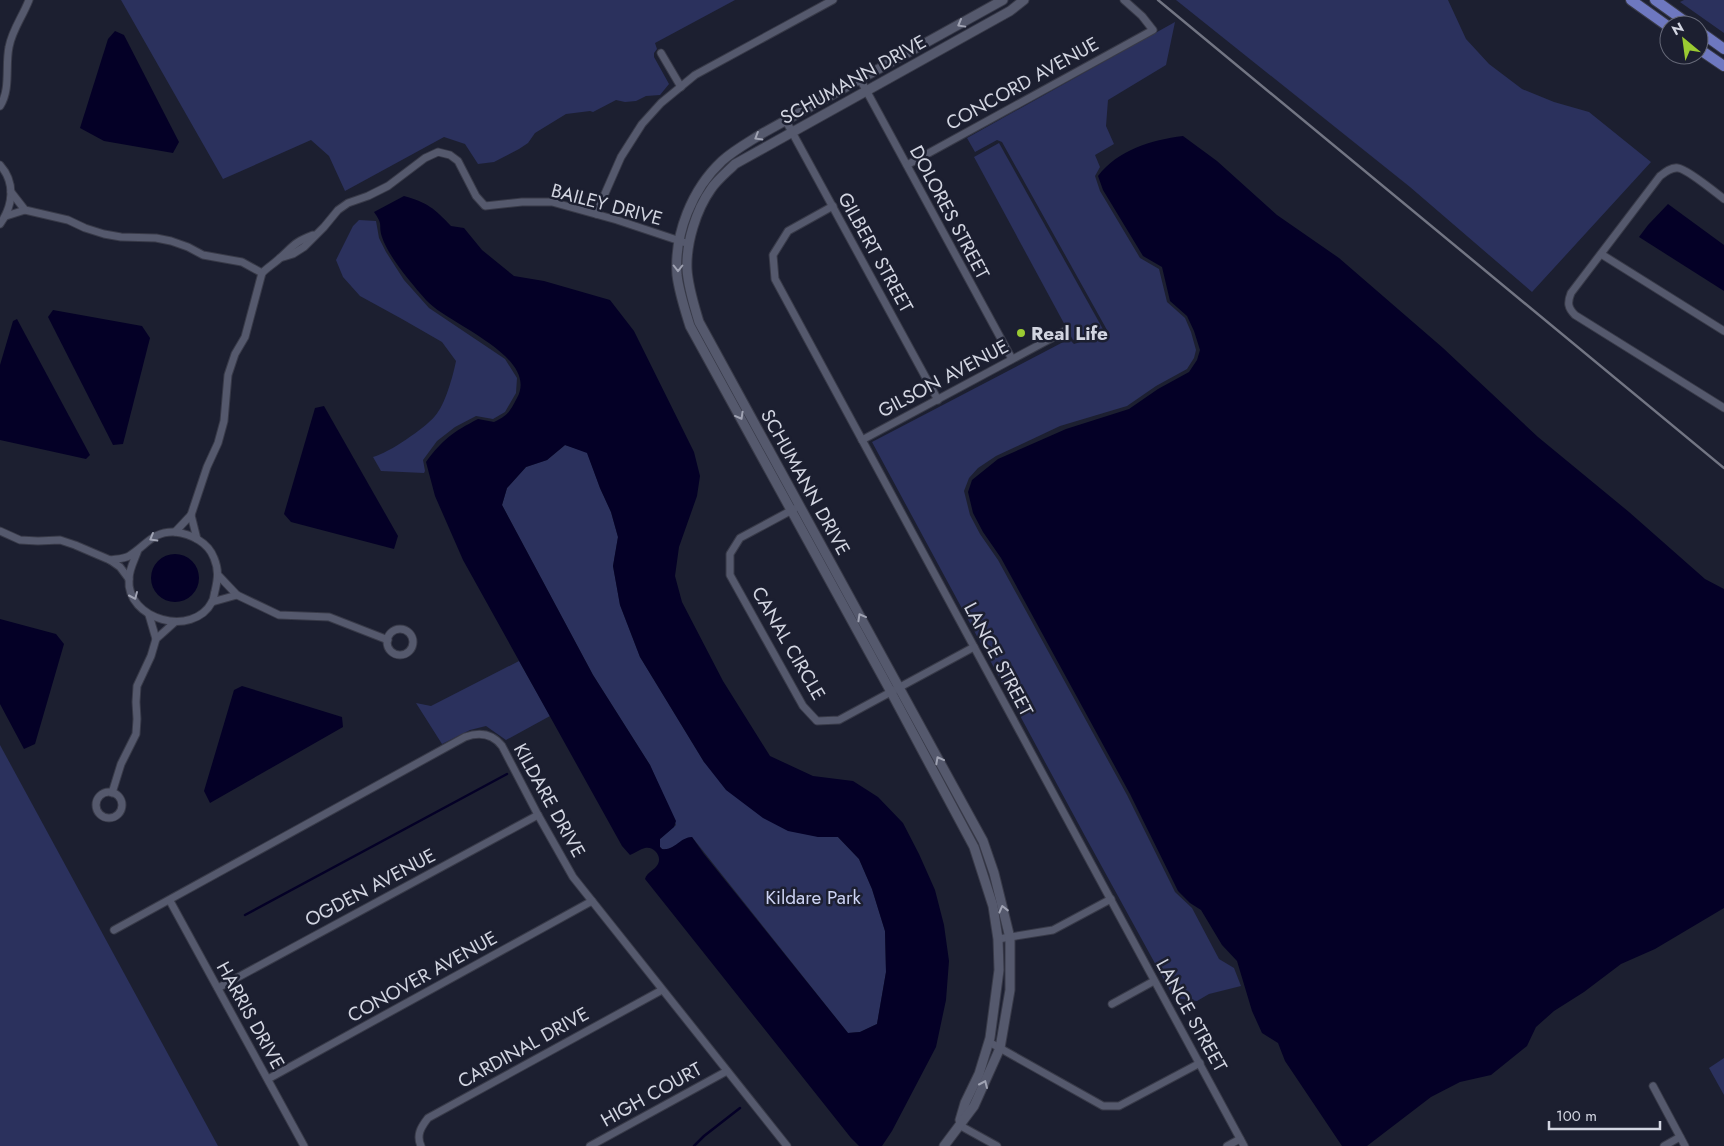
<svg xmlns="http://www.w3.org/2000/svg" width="1724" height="1146" font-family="Jost,sans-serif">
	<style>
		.green { fill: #2b315d }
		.water { fill: #040026; fill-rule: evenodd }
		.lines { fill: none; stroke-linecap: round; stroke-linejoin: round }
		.stream { stroke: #040026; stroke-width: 2.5 }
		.street-casing { stroke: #383a48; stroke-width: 9 }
		.secondary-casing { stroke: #383a48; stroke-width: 11 }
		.primary-casing { stroke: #383a48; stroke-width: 12 }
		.street { stroke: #55596d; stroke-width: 7 }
		.secondary { stroke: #55596d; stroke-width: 9 }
		.primary { stroke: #6e78c0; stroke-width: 10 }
		.rail { stroke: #727583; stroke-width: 2.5 }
		.oneway { stroke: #a0a3b3 }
		.poi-dot { fill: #9bcb32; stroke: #1c1f30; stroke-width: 2 }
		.labels { text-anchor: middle; stroke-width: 5; stroke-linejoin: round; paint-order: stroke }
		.street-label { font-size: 19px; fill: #d2d5e1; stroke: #1c1f30 }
		.poi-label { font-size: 19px; font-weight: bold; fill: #d2d5e1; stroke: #1c1f30; text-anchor: start }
		.park-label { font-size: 19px; fill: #cdd3f3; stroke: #1c1f30 }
	</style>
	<rect width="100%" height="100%" fill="#1c1f30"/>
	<g class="green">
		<polygon points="121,0 735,0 655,43 657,49 654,53 654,57 669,84 660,95 646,96 636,101 625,102 616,100 593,112 590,111 566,114 535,133 528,143 519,149 494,162 478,164 465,144 444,137 345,191 329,156 311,140 223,179"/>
		<polygon points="1176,0 1448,0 1466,39 1489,64 1522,89 1554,102 1589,112 1651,162 1532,292 1410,187"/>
		<polygon points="1684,0 1724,0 1724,33 1680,2"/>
		<polygon points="1175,22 1166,65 1108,100 1106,126 1114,144 1095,155 1100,167 1095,176 1100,191 1140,258 1159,269 1167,302 1185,318 1191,332 1196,350 1194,358 1187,369 1156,386 1127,406 1060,426 996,456 978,468 969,478 964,491 970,515 980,534 998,560 1127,795 1175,892 1192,908 1219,959 1234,968 1241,986 1209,994 1197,1001 1174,998 1085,836 872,442 1069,339 1074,344 1107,333 1107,330 1002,142 997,140 975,152 967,138"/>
		<polygon points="999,143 1104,331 1073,340 974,157"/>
		<path d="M359 220 376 221 379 238 386 252 404 280 429 308 505 359 517 378 516 393 505 412 493 419 476 416 455 427 437 441 423 460 425 471 424 473 381 471 373 457C389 453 425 428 435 416 445 405 453 376 456 361L442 342 402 319 360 296 343 277 336 260 353 226Z"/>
		<path d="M565 445 587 452 600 488 611 512 618 537 613 566 620 605 640 657 704 762 818 837H838L859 859 872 889 885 931 886 972 877 1024 860 1032 848 1033 692 837C680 839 674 851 662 849L660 847V839L676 825 650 765 593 675 502 505 507 488 526 467 547 460Z"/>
		<polygon points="519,661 550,716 506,740 486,726 470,730 442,744 416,703 431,706"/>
		<polygon points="0,745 218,1146 0,1146"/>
		<polygon points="1724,1058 1724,1095 1709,1068"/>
	</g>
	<g class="water">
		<polygon points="115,31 124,35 179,142 173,153 104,141 80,128 108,39"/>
		<path d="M1183 136 1217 161 1277 215 1339 258 1443 348 1538 437 1629 512 1705 579 1724 589V908L1655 949 1621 964 1584 992 1554 1011 1536 1027 1527 1046 1491 1075 1460 1082 1431 1097 1367 1146H1342L1285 1061 1278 1043 1262 1033 1252 1011 1237 961 1222 945 1201 910 1190 903 1178 891 1130 794 1001 558 983 532 973 513 968 492 972 480 998 459 1066 429 1129 409 1158 389 1189 372 1197 360 1200 350 1194 331 1187 316 1170 301 1162 267 1143 256 1103 190 1098 176C1118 150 1151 140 1183 136Z"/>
		<path d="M404 196C428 203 434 208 451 226L464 228 482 250 514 276 544 281 610 300 634 331 694 452 700 476 697 496 679 547 675 576 682 602 723 681 770 756 813 776 853 781 878 797 903 823 919 854 935 890 944 925 949 961 946 1000 936 1047 892 1131 882 1146H859L851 1138 645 879C647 872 655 870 658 864 662 856 654 846 645 848 640 849 635 853 630 855L622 846 463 560 435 496 426 462C443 439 453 432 478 419L494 422C508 415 509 413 517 398 540 356 447 324 426 300 412 284 388 256 382 237 378 224 384 226 374 212ZM565 445 587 453 600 488 611 512 618 537 613 566 620 605 640 657 704 762 726 790 763 818 788 831 818 837H838L859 859 872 889 885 931 886 972 877 1024 860 1032 848 1033 704 854 692 837C680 837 675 851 662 849L660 847V839L674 827 676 821 650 765 593 675 502 505 507 488 526 467 547 460Z"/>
		<polygon points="1668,204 1724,245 1724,291 1639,237 1648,225"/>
		<polygon points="53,310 142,326 150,338 123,444 113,445 48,317"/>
		<polygon points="17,319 90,455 86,459 0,440 0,365 13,321"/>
		<polygon points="324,406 398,536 394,549 291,522 284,514 315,408"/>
		<circle cx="175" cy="578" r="24"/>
		<polygon points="0,619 56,634 64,644 35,744 24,749 0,704"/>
		<polygon points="242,686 342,717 343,727 210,803 204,791 234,690"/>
	</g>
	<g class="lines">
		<g class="stream">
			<polyline points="245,915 507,774"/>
			<polyline points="694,1146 704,1136 740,1108"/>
		</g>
		<g class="street-casing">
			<g id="street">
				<polyline points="661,53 681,87"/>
				<polyline points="860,79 1012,359"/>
				<path d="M0 106C11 89 5 66 9 47 12 30 23 16 29 0"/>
				<polyline points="786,121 938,400"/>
				<path d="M0 165C16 183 13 206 0 224"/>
				<polyline points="907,165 1153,30 1142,16 1124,0"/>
				<polyline points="11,192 25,210 68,220 85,228 104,234 121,237 156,238 171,241 188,247 203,255 242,262 262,273"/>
				<path d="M1724 199C1715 192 1687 169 1678 168 1671 167 1665 172 1660 176L1571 293C1567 303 1568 308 1575 315L1724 408"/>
				<polyline points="833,206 788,231 773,255 775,279 1244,1146"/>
				<polyline points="596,214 621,157 642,124 661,103 695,75 833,0"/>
				<polyline points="6,216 25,210"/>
				<polyline points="1601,254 1724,331"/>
				<polyline points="280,258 293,254 304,247 324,227 338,210 348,203 368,196 388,186 425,158 438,152 450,155 458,161 476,196 485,206 522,202 552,202 617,220 689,244"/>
				<path d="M262 273C268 267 275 263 281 257 294 245 295 242 313 235"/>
				<polyline points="862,440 1065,331"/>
				<polyline points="794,509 740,538 730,554 730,575 803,706 817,721 839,720 974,647"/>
				<polyline points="191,515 197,539"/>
				<polyline points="0,531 20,540 38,541 60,540 75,545 110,560 120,567 129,579"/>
				<polyline points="175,532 191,515 207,467 218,443 224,421 228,375 235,354 245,337 262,273"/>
				<path d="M110 560C116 559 124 559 129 556 146 546 152 531 175 532 191 534 208 542 214 558 219 570 218 578 215 591 214 594 214 599 212 602 193 638 126 620 129 579 129 569 135 559 138 550"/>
				<polyline points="219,576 237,595 279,615 329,617 388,640"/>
				<polyline points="212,602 237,595"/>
				<circle cx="400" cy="642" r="13"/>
				<polyline points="156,639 175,622"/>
				<circle cx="109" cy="805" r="13"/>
				<polyline points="112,793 121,764 136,734 137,719 136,702 137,686 151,656 156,639 149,615"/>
				<polyline points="170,901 304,1146"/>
				<path d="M114 930 465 737C479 732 492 733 502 746L538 815 573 877 787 1146"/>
				<polyline points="998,939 1053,930 1111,899"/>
				<polyline points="218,988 538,815"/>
				<polyline points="1112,1004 1154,981"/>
				<polyline points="989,1042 1103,1106 1119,1106 1200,1063"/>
				<polyline points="268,1079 592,901"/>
				<polyline points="1653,1086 1685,1146"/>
				<polyline points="959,1125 997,1146"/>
				<path d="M421 1146C416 1135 421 1127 428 1118L662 990"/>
				<polyline points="590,1146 727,1071"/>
				<polyline points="1227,1146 1240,1139"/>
				<polyline points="1664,1146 1680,1137"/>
			</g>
		</g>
		<g class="secondary-casing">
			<g id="secondary">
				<path d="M960 1120 965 1103 979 1074 990 1038 999 970 998 939 993 906 974 847 891 692 690 326C685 310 679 292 677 275 674 234 692 189 722 161 734 150 749 142 763 133L1003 0"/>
				<path d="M944 1146 974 1106 1000 1048 1010 990V938L994 873 983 841 699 322C694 305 688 287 687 269 686 243 696 210 711 189 717 180 727 172 735 164L1010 11 1024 0"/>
			</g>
		</g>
		<g class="primary-casing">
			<g id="primary">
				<polyline points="1631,0 1669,27"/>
				<polyline points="1655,0 1690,25"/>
				<polyline points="1699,31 1724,49"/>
				<polyline points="1699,49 1724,66"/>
			</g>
		</g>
		<use href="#street" class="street"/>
		<use href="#secondary" class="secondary"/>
		<use href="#primary" class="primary"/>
		<polyline class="rail" points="1158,0 1724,468"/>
	</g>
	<defs><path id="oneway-chevron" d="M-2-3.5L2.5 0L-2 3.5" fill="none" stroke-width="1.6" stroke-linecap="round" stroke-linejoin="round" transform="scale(1.25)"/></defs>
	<g class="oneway">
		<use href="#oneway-chevron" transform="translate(961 24) rotate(151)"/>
		<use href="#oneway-chevron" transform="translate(758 137) rotate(149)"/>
		<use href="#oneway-chevron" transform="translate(678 268) rotate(90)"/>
		<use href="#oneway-chevron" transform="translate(740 416) rotate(61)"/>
		<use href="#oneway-chevron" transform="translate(153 538) rotate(150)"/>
		<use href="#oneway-chevron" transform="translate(134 596) rotate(66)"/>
		<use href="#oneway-chevron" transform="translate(861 617) rotate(-119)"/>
		<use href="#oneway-chevron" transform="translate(939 760) rotate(-118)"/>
		<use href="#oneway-chevron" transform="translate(1003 909) rotate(-104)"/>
		<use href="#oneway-chevron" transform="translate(984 1084) rotate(-66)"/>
	</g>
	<circle class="poi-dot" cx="1021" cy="333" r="5"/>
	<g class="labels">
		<g class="street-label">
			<text transform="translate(853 79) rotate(-29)" y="7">SCHUMANN DRIVE</text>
			<text transform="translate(1022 83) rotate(-29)" y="7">CONCORD AVENUE</text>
			<text transform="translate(607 204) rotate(15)" y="7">BAILEY DRIVE</text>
			<text transform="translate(950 212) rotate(62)" y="7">DOLORES STREET</text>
			<text transform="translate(876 252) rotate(61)" y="7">GILBERT STREET</text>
			<text transform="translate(943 378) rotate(-28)" y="7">GILSON AVENUE</text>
			<text transform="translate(806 482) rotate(61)" y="7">SCHUMANN DRIVE</text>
			<text transform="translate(789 643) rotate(60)" y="7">CANAL CIRCLE</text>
			<text transform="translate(999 659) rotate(62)" y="7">LANCE STREET</text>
			<text transform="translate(550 800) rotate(61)" y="7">KILDARE DRIVE</text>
			<text transform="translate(370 887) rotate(-28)" y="7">OGDEN AVENUE</text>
			<text transform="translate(422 976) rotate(-29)" y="7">CONOVER AVENUE</text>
			<text transform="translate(251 1015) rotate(61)" y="7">HARRIS DRIVE</text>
			<text transform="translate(1192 1015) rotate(61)" y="7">LANCE STREET</text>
			<text transform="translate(523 1047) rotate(-29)" y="7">CARDINAL DRIVE</text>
			<text transform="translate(651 1094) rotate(-29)" y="7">HIGH COURT</text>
		</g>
		<g class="poi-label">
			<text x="1031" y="340">Real Life</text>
		</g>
		<g class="park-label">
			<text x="813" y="904">Kildare Park</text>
		</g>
	</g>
	<g transform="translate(1684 40) rotate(331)"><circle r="24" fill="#1c1f30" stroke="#656877"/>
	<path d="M0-4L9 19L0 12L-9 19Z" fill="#9bcb32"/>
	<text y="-8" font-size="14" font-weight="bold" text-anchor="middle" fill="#d2d5e1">N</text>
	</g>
	<path d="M1549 1121v8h111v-8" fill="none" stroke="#d2d5e1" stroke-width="2.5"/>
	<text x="1556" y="1121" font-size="15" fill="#d2d5e1" stroke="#1c1f30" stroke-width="4" paint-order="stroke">100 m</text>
</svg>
